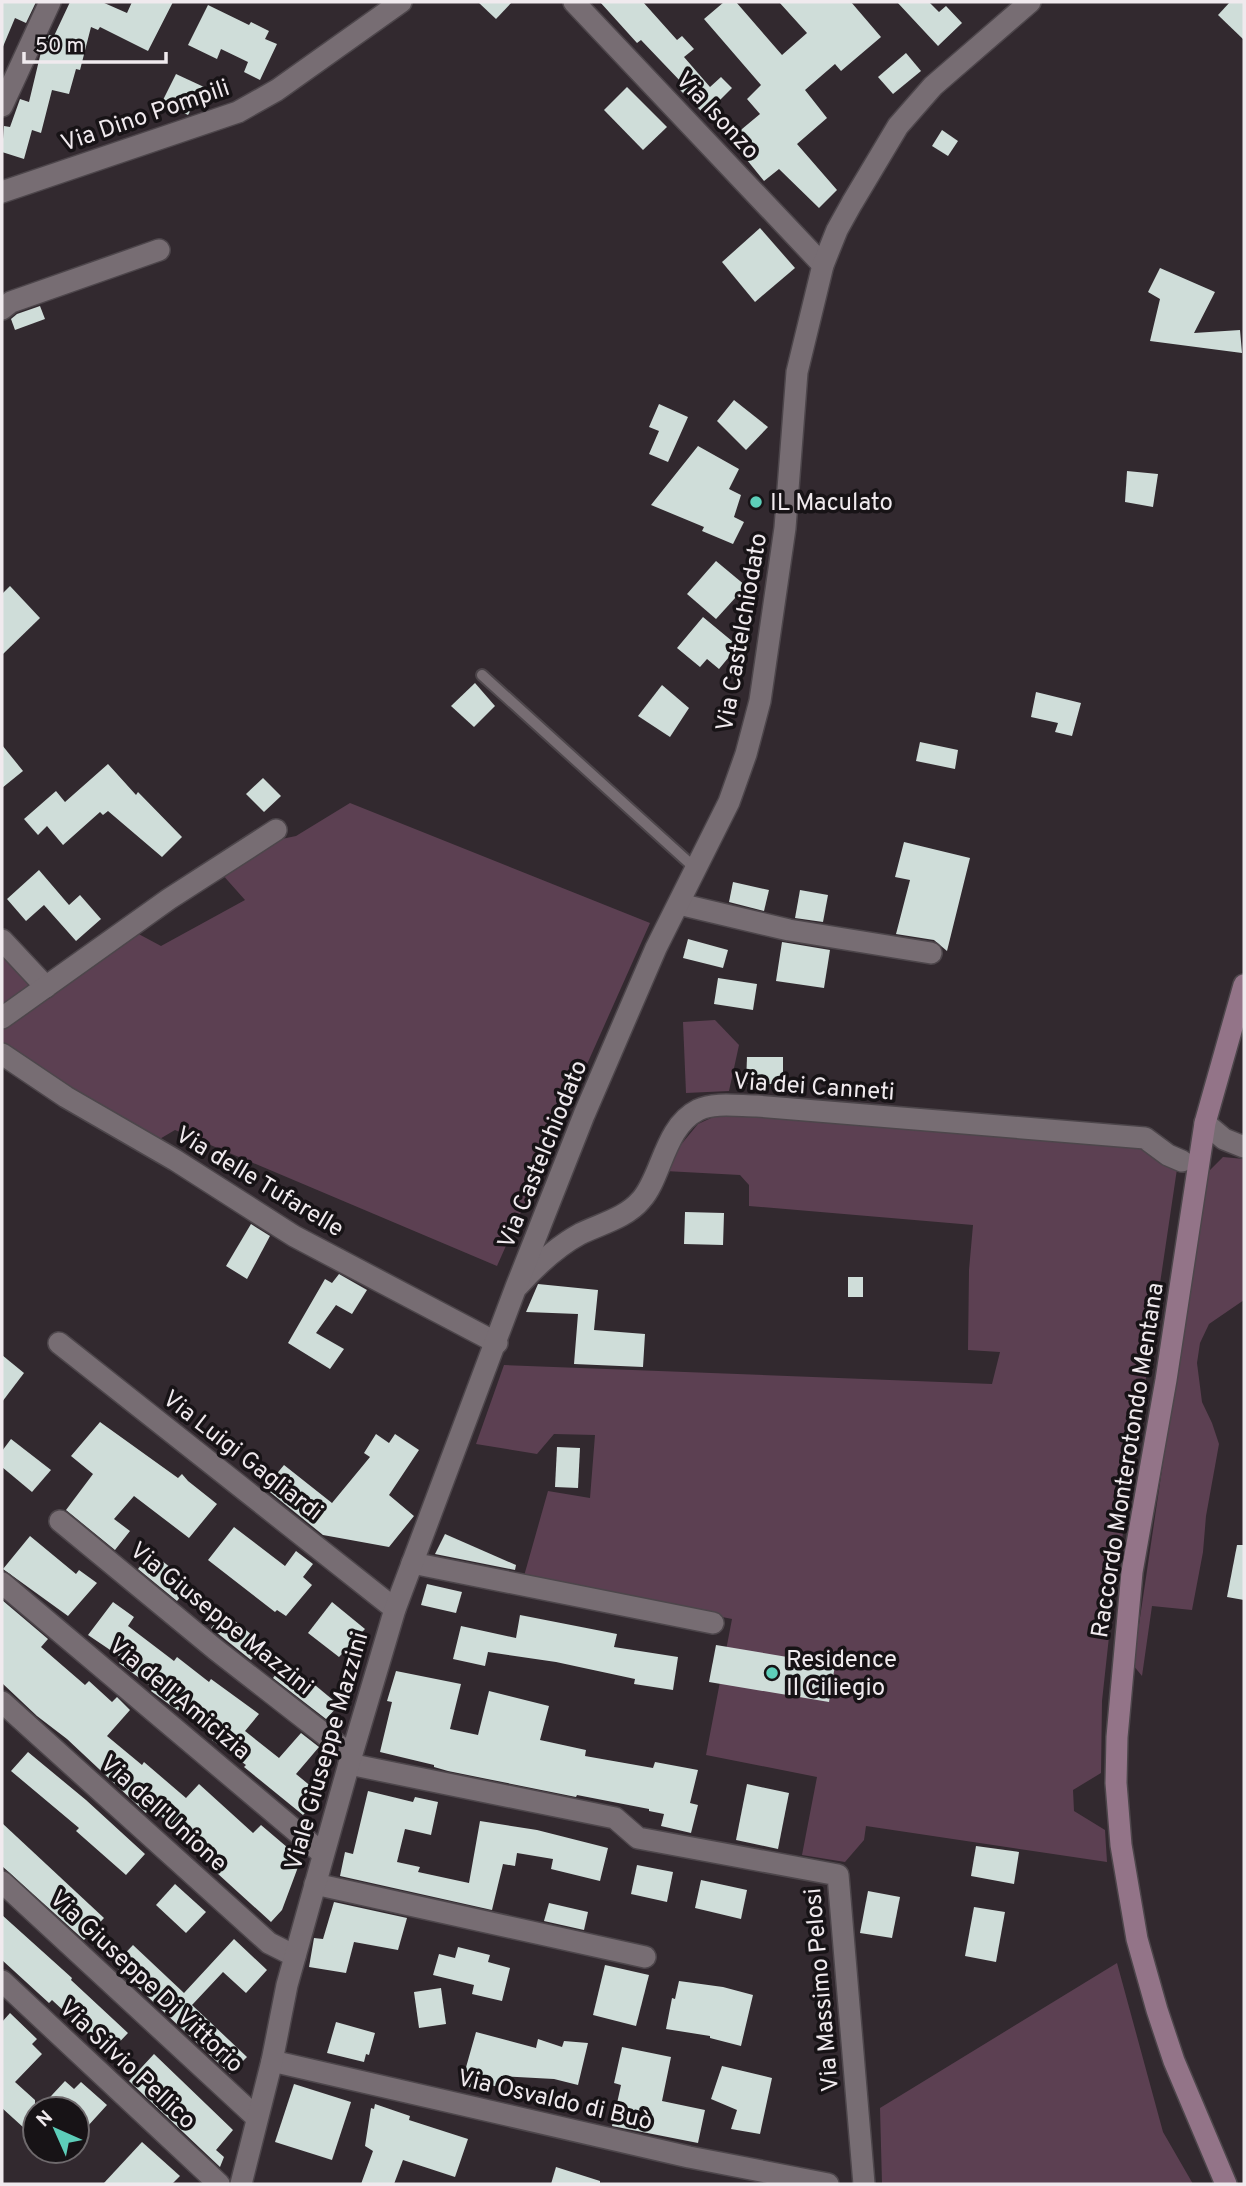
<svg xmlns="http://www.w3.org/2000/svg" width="1246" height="2186" font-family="Overpass,sans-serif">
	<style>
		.green { fill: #5c4052 }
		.building { fill: #cfddd9 }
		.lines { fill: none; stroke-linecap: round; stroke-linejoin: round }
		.service-casing { stroke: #4d464b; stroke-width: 14 }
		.minor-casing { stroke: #4d464b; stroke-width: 24 }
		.tertiary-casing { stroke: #4d464b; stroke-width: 24 }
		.secondary-casing { stroke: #4d464b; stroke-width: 24 }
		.service { stroke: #776d73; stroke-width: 10 }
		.minor { stroke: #776d73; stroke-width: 21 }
		.tertiary { stroke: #776d73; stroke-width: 21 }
		.secondary { stroke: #937488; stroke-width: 21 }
		.poi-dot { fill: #5dceb9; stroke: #171316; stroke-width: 2.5 }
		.labels { text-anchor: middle; stroke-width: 7; stroke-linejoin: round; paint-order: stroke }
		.street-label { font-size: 24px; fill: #f0eaee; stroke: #171316 }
		.poi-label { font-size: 24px; fill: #f0eaee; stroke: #171316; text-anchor: start }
	</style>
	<rect width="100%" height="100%" fill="#32292f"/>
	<g class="green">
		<path d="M350 803 650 923 497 1266 175 1130 158 1140 5 1048C0 1036 1 1029 9 1019L133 931 161 946 245 900 221 873 272 841 296 836Z"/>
		<polygon points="2,954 32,986 2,1005"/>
		<polygon points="715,1020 739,1045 729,1091 686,1093 683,1022"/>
		<polygon points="720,1114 1147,1144 1177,1169 1113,1600 1102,1701 1101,1773 1073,1790 1074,1811 1105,1830 1107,1862 866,1826 864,1840 845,1862 802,1855 817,1777 706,1755 732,1619 524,1576 548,1491 590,1498 595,1435 554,1434 537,1454 476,1444 504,1365 992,1384 1000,1352 968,1350 969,1270 973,1225 749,1206 749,1185 740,1175 665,1171 674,1153 698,1124"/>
		<polygon points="1223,1157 1244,1159 1244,1300 1209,1324 1200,1343 1197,1363 1202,1402 1212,1423 1219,1444 1206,1516 1203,1552 1192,1610 1152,1606 1142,1676 1133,1665 1204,1186 1210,1170"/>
		<polygon points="1117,1963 1163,2132 1193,2184 882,2184 880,2108"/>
	</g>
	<g class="building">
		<polygon points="2,2 36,2 26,23 15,18 2,49"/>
		<polygon points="70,2 102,2 127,13 132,2 173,2 148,51 100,27 98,30 91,27 80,70 76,69 69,94 52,90 41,133 32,130 24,159 2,152 4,126 10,127 20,99 29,102 41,52 49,35 54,36"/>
		<polygon points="478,2 512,2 496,19"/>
		<polygon points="600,2 643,2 677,40 682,36 694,49 684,57 710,87 721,77 732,88 705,115 678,88 683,84 641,40 637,43"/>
		<polygon points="724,2 736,2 782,55 807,33 779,2 851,2 881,37 841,71 835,64 805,90 827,118 797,144 837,190 819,208 779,169 764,181 730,139 760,114 747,99 761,85 704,19"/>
		<polygon points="897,2 929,2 939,12 946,6 962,23 938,46"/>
		<polygon points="1230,2 1244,2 1244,40 1218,15"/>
		<polygon points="208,5 249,25 251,22 269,31 265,39 277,44 260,80 244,72 248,62 221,49 217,59 188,45"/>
		<polygon points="906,53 921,71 893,94 878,77"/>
		<polygon points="176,74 204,87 188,115 162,102"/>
		<polygon points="627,87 667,127 643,150 604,110"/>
		<polygon points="942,130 958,141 948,156 932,146"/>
		<polygon points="760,228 795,268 755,302 722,262"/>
		<polygon points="1160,268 1215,292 1194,333 1240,330 1242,353 1150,341 1160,299 1148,292"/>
		<polygon points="40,306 45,319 15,330 11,319 17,314"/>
		<polygon points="734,400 768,427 746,450 717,421"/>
		<polygon points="659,404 688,417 668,462 649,454 659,431 649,427"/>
		<polygon points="698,446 739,469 729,489 741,495 734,517 744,522 733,544 702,531 704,527 651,505"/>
		<polygon points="1127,471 1158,474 1153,507 1125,502"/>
		<polygon points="716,561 746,586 716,619 687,594"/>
		<polygon points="10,586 40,618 2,655 2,594"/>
		<polygon points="703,617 738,646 719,669 707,659 700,667 677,648"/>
		<polygon points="475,683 495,706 474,727 451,706"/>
		<polygon points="662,685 689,708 670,737 638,716"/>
		<polygon points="1036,692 1081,703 1072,736 1055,732 1058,723 1031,717"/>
		<polygon points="920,742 958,750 955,769 916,761"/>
		<polygon points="2,745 23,771 2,788"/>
		<polygon points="108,764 136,795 138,792 182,837 162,857 108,811 103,815 100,812 63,845 47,826 38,835 24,819 56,791 65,802"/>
		<polygon points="263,778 281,796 264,812 246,794"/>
		<polygon points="904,842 970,858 947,951 934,940 896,934 910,880 895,877"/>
		<polygon points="39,870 69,905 80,895 101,919 76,941 44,905 26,921 7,899"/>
		<polygon points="733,882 769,890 764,911 729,902"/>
		<polygon points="800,890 828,895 823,922 795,918"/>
		<polygon points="688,939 728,950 723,968 683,958"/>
		<polygon points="782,942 830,950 824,988 776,981"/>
		<polygon points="718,978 757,984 753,1010 714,1004"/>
		<polygon points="747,1057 783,1057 783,1084 746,1084"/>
		<polygon points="685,1212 724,1213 723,1245 684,1244"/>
		<polygon points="251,1224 270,1236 247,1279 226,1266"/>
		<polygon points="339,1274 367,1290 352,1314 336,1305 316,1333 344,1349 330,1369 288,1343 325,1279 332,1283"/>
		<rect x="848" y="1277" width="15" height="20"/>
		<polygon points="538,1284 598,1290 594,1330 645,1334 643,1367 574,1364 578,1314 526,1312"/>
		<polygon points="2,1355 24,1373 2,1402"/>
		<polygon points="100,1422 178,1478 182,1474 188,1481 217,1504 189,1538 134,1496 114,1519 130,1531 115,1550 66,1510 93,1474 71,1456"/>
		<polygon points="376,1434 389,1443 395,1434 419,1450 389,1495 414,1516 389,1547 323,1535 265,1488 284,1465 332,1503 370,1457 364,1453"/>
		<polygon points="11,1439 51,1470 32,1492 2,1467 2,1451"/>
		<polygon points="557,1447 580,1448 578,1488 555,1487"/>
		<polygon points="234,1527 285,1566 296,1551 313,1564 303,1577 312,1585 286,1616 277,1610 275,1612 208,1560"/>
		<polygon points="445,1534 516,1565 515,1570 435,1554"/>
		<polygon points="30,1536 76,1574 79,1570 97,1583 68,1616 3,1569"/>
		<polygon points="1237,1545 1244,1545 1244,1600 1227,1597"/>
		<polygon points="151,1552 191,1584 177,1601 138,1569"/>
		<polygon points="427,1584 462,1592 456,1613 421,1605"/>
		<polygon points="2,1600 48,1639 41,1647 85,1685 89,1681 112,1702 117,1697 130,1710 107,1736 142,1765 144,1762 186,1798 199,1784 253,1833 261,1825 301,1859 282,1910 271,1922 217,1873 220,1870 151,1807 146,1813 67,1739 37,1716 2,1683"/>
		<polygon points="113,1602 134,1617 128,1626 174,1661 177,1657 209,1682 211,1679 259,1714 245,1731 279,1758 301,1733 319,1747 296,1774 313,1788 314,1803 303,1815 244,1767 246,1765 212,1740 215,1736 170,1705 151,1691 153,1688 119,1663 122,1658 88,1635"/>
		<polygon points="332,1602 365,1629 339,1657 308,1633"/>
		<polygon points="224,1612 263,1644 251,1660 211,1628"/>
		<polygon points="520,1615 617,1634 614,1647 678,1657 673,1690 634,1684 635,1679 556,1662 488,1652 485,1666 453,1659 461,1626 516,1638"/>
		<polygon points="716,1645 835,1665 829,1702 709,1682"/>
		<polygon points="286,1661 339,1705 326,1719 273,1678"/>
		<polygon points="396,1671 461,1684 450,1729 478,1735 489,1691 549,1706 540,1740 586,1750 585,1756 653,1768 655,1762 698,1770 690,1803 698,1805 691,1833 661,1826 664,1814 649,1811 649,1809 577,1795 576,1797 448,1771 434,1767 434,1765 380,1752 392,1702 387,1701"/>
		<polygon points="28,1752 86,1800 145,1854 126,1875 76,1831 79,1828 11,1771"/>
		<polygon points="747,1784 789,1793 778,1849 736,1840"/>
		<polygon points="368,1791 413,1802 415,1797 438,1802 431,1835 405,1829 397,1862 420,1867 418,1872 469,1883 480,1821 537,1830 608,1848 600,1881 551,1869 553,1859 517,1853 515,1866 503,1864 492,1910 340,1876 345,1852 353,1854"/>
		<polygon points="2,1823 104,1918 84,1940 2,1866"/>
		<polygon points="976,1846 1019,1852 1014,1884 971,1876"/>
		<polygon points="637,1865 673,1872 667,1902 631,1894"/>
		<polygon points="701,1880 747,1890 741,1919 695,1908"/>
		<polygon points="175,1884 206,1912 186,1933 156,1905"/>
		<polygon points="868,1891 900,1897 892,1938 860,1933"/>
		<polygon points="334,1902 407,1918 398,1950 354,1942 346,1973 309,1967 314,1938 323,1939"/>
		<polygon points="549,1903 588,1912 584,1930 544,1921"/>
		<polygon points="974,1907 1005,1912 996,1962 965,1956"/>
		<polygon points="2,1915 72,1978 71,1980 128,2033 109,2053 52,2000 49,2003 2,1960"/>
		<polygon points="234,1939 267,1970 246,1993 223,1972 192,2005 247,2057 230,2074 114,1965 133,1945 184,1993"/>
		<polygon points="458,1947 490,1955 488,1962 510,1968 502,2001 472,1994 474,1985 433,1975 439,1954 455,1958"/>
		<polygon points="605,1965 649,1975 636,2026 593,2015"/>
		<polygon points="679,1981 723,1987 753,1995 741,2046 710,2038 710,2036 666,2029 672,1998 675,1999"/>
		<polygon points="441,1988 446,2024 419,2028 414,1992"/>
		<polygon points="10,2013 37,2039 32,2044 42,2054 15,2082 35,2100 35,2138 2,2108 2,2022"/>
		<polygon points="336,2022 375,2033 369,2055 366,2054 364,2062 327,2053"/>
		<polygon points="476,2032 536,2048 538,2039 562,2047 564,2041 588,2043 578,2085 554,2079 501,2076 498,2087 491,2085 488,2092 461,2085"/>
		<polygon points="622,2047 671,2057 662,2101 705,2110 698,2143 612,2126 621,2085 614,2083"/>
		<polygon points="154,2054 233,2130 216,2150 224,2157 220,2167 129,2081"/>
		<polygon points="722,2066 772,2078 760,2134 731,2129 737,2110 711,2099"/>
		<polygon points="65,2081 74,2089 81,2082 107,2105 77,2138 77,2109 39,2109"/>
		<polygon points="294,2084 351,2102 332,2160 275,2142"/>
		<polygon points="375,2104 410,2116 409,2120 468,2139 455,2177 403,2160 394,2184 361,2184 373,2151 365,2146 371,2108 374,2109"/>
		<polygon points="142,2142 180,2176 172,2184 103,2184"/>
		<polygon points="556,2167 600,2181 600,2184 551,2184"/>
	</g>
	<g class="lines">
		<g class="service-casing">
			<polyline id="service" points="482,675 696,869"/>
		</g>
		<g class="minor-casing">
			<g id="minor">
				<polyline points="574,2 823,265"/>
				<polyline points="2,106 50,2"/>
				<polyline points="2,192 238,112 277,90 401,2"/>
				<polyline points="2,309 11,302 159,250"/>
				<polyline points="679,904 789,930 931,953"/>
				<polyline points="2,940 46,987"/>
				<polyline points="2,1018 169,899 276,830"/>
				<polyline points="2,1054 66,1097 175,1160 294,1236 497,1343"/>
				<polyline points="1205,1123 1224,1139 1244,1147"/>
				<path d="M518 1286C536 1266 556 1247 580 1234 600 1224 626 1218 641 1200 662 1177 664 1127 698 1110 714 1102 739 1106 757 1106L1145 1138 1168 1155 1182 1161"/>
				<polyline points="59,1343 395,1609"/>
				<polyline points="60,1521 215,1649 351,1755"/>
				<polyline points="412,1563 713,1623"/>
				<polyline points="2,1583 323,1854"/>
				<polyline points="2,1702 269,1943 295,1956"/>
				<polyline points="349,1764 615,1818 638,1838 838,1875 864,2184"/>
				<polyline points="2,1882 257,2118"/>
				<polyline points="315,1884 645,1957"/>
				<polyline points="2,1981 219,2184"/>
				<polyline points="272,2061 689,2157 828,2184"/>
			</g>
		</g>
		<g class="tertiary-casing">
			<polyline id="tertiary" points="241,2184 272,2061 287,1985 349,1764 395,1609 516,1287 584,1115 656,948 729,802 746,754 760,701 785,528 797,372 823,265 837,230 852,203 898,126 933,86 1030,2"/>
		</g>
		<g class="secondary-casing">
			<polyline id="secondary" points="1226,2184 1174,2061 1157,2010 1137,1939 1121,1845 1116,1783 1117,1737 1132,1572 1166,1380 1205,1123 1244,985"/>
		</g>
		<use href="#service" class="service"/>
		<use href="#minor" class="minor"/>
		<use href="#tertiary" class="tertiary"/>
		<use href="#secondary" class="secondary"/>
	</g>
	<g class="poi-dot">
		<circle cx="756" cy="502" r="7"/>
		<circle cx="772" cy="1673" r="7"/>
	</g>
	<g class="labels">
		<g class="street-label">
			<text transform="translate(145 115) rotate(-19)" y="8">Via Dino Pompili</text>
			<text transform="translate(718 115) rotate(47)" y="8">Via Isonzo</text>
			<text transform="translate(741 632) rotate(-80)" y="8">Via Castelchiodato</text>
			<text transform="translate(814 1086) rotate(4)" y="8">Via dei Canneti</text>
			<text transform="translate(542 1154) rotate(-68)" y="8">Via Castelchiodato</text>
			<text transform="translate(260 1181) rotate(31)" y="8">Via delle Tufarelle</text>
			<text transform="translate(243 1455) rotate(38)" y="8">Via Luigi Gagliardi</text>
			<text transform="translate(1127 1460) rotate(-81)" y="8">Raccordo Monterotondo Mentana</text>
			<text transform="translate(222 1618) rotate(39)" y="8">Via Giuseppe Mazzini</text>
			<text transform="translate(180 1698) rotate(40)" y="8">Via dell'Amicizia</text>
			<text transform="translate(326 1751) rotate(-74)" y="8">Viale Giuseppe Mazzini</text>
			<text transform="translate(164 1813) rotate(42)" y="8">Via dell'Unione</text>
			<text transform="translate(147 1981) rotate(43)" y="8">Via Giuseppe Di Vittorio</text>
			<text transform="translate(821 1990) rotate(-95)" y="8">Via Massimo Pelosi</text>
			<text transform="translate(128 2064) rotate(43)" y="8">Via Silvio Pellico</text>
			<text transform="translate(555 2099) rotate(13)" y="8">Via Osvaldo di Buò</text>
		</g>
		<g class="poi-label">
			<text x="770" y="510">IL Maculato</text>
			<text x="786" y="1667">Residence<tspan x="786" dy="28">Il Ciliegio</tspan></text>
		</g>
	</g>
	<rect width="1246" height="2186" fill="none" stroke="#f0eaee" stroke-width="7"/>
	<g transform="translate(56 2130) rotate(315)"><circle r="33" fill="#171316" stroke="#6e696c" stroke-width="2"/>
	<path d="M0-5L12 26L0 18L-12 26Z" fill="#5dceb9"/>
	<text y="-10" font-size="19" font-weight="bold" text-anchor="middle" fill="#f0eaee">N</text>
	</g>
	<path d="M24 52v10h142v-10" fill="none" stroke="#f0eaee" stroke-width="3.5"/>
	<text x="35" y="52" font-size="21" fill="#f0eaee" stroke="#171316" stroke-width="5" paint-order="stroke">50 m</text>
</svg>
